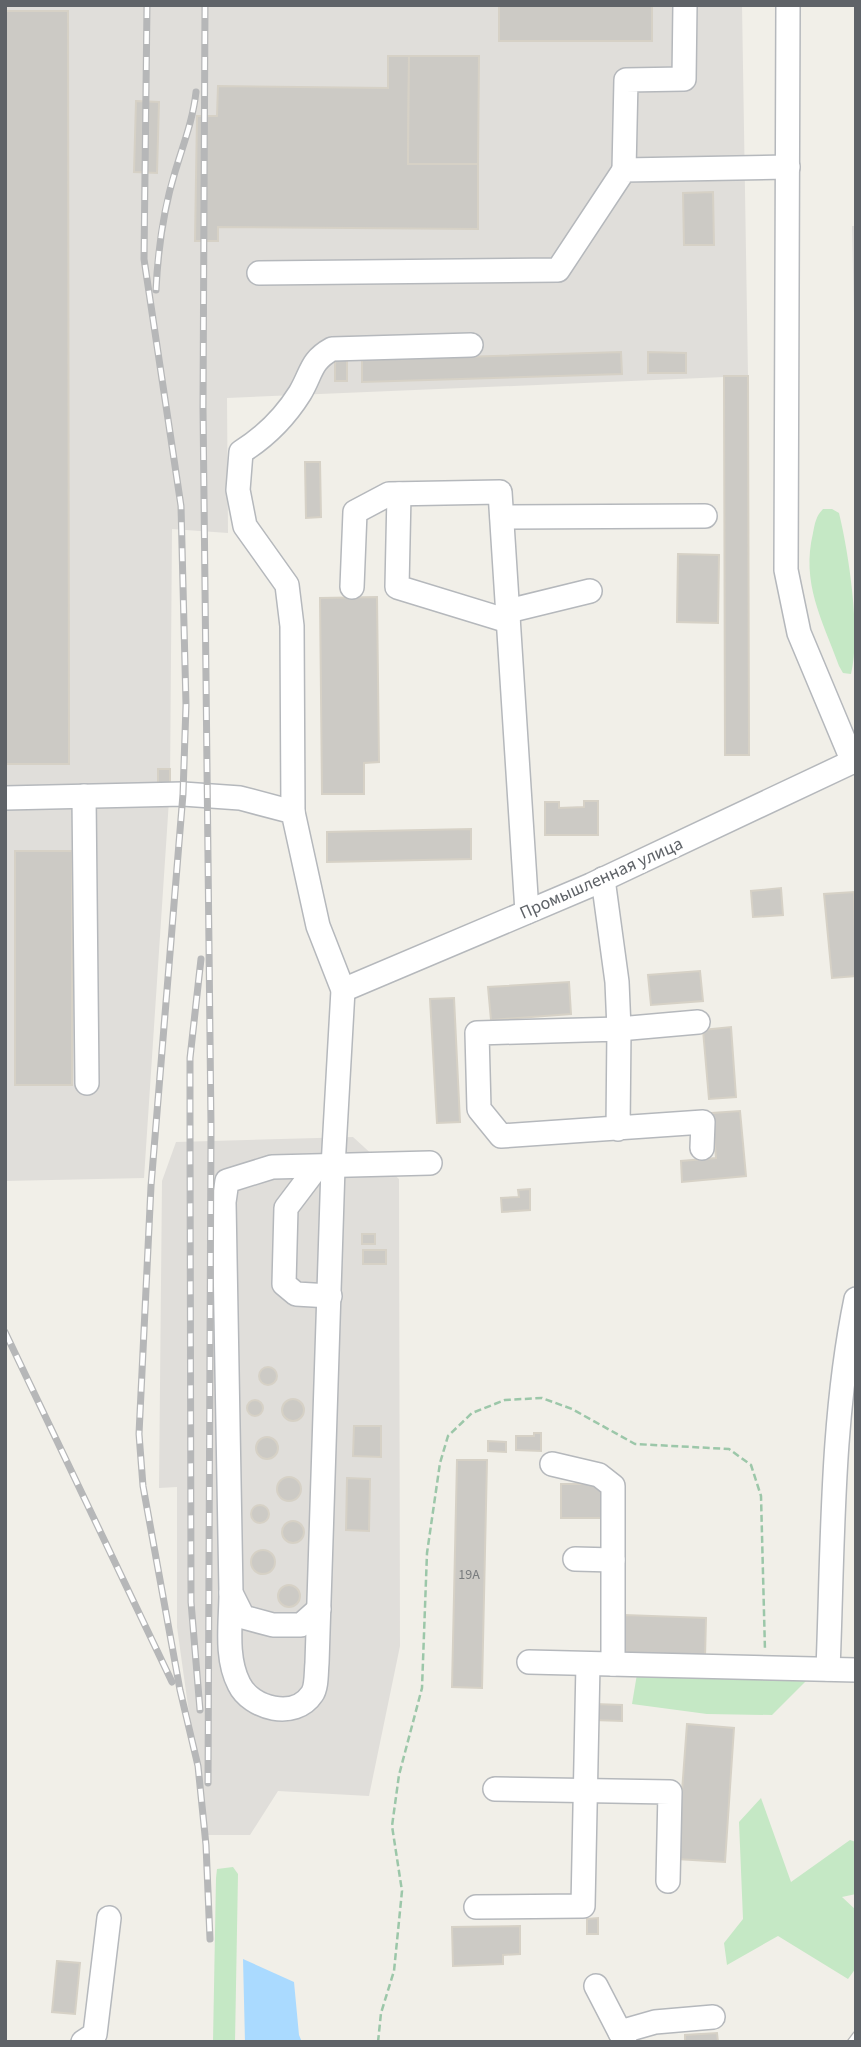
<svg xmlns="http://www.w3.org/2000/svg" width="861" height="2047" font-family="'Source Sans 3',sans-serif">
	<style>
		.industrial { fill: #e0deda }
		.green { fill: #c5e8c5 }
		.water { fill: #aadaff }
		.building { fill: #cccac5; stroke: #d6d1c6; stroke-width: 2 }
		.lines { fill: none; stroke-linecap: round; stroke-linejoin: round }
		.minor-casing { stroke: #b5b8bc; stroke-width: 26 }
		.path { stroke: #9cc7a9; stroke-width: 2.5; stroke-dasharray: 7 3.5; stroke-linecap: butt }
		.minor { stroke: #fff; stroke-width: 23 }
		.rail-casing { stroke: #b6b7b8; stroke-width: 7 }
		.rail { stroke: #fff; stroke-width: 4.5; stroke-dasharray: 13; stroke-linecap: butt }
		.labels { text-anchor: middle; stroke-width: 6; stroke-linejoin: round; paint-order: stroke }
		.number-label { font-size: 14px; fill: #7a7d7f }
		.street-label { font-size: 18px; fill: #5f6368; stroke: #fff }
	</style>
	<rect width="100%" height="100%" fill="#f1efe8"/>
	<g class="industrial">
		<polygon points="5,5 742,5 748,376 227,398 228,533 172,529 170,785 144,1178 5,1181"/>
		<polygon points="852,226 856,226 856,400"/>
		<polygon points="353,1137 399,1179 400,1646 369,1796 278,1791 250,1835 206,1835 177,1627 177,1487 159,1488 162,1181 176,1142"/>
	</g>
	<g class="green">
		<path d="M823 509H832L839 513C849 554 861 635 851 674L843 673 839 666C822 619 801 583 813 533 815 523 816 516 823 509Z"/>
		<polygon points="637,1674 806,1681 772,1715 707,1714 632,1704"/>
		<polygon points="761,1798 791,1882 850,1840 856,1842 856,1894 842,1897 856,1910 856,1968 848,1979 778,1936 727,1965 724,1943 743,1919 739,1822"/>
		<polygon points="233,1867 238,1874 235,2042 213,2042 216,1878 217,1869"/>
	</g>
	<polygon class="water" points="243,1959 294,1982 299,2035 302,2042 245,2042"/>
	<g class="building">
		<rect x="499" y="5" width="153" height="36"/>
		<polygon points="5,11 68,11 69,764 5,764"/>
		<polygon points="388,56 409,56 408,164 478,164 478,229 218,227 218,241 195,241 197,116 217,116 218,86 388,88"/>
		<polygon points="409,56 479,56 478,164 408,164"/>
		<polygon points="136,101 159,102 157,173 134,172"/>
		<polygon points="713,192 714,245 684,245 683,193"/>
		<polygon points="621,352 622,374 362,382 362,360"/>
		<polygon points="648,352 686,353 686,373 648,373"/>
		<rect x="335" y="356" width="12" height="25"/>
		<polygon points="724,376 748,376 749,755 725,755"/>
		<polygon points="305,462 320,462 321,517 306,518"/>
		<polygon points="678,554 719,555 718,623 677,622"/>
		<polygon points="377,597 379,762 364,763 364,794 322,794 320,598"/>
		<polygon points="158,769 170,769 170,785 158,786"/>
		<polygon points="584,801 598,801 598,835 545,835 545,802 559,802 559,808 584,807"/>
		<polygon points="471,829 471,859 327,862 327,832"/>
		<rect x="15" y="851" width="57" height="234"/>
		<polygon points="781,888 783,915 753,917 751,891"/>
		<polygon points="854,892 856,976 832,978 824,894"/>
		<polygon points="700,971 703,1001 651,1005 648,975"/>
		<polygon points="569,982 571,1014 491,1020 488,987"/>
		<polygon points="454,998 460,1122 437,1123 430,999"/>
		<polygon points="731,1027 736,1097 709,1099 703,1030"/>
		<polygon points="740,1111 746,1176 682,1182 681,1161 716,1158 712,1113"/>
		<polygon points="530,1189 530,1210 502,1212 501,1198 519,1197 518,1190"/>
		<rect x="362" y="1234" width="13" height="10"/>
		<rect x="363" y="1250" width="23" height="14"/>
		<circle cx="268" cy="1376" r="9"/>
		<circle cx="293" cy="1410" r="11"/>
		<circle cx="255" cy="1408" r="8"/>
		<polygon points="354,1426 381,1426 381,1457 353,1456"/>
		<polygon points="534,1433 541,1433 541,1451 516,1450 516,1436 534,1436"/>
		<circle cx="267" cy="1448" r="11"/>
		<polygon points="488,1441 506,1442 506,1452 488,1451"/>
		<polygon points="457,1460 487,1460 482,1688 452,1687"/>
		<circle cx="289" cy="1489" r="12"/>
		<polygon points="347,1478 370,1479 369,1531 346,1530"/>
		<rect x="561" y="1484" width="41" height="34"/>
		<circle cx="260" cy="1514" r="9"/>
		<circle cx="293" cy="1532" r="11"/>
		<circle cx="263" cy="1562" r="12"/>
		<circle cx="289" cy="1596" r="11"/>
		<polygon points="624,1615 706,1618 705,1658 623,1656"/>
		<polygon points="594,1704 622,1705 622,1721 594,1720"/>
		<polygon points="687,1724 734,1728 725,1862 677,1859"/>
		<polygon points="598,1918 598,1934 587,1934 587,1919"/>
		<polygon points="520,1926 520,1954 503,1955 503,1964 453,1966 452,1927"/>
		<polygon points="57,1961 80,1963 75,2014 52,2012"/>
		<polygon points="717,2033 718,2042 685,2042 685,2035"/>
	</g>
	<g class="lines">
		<g class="minor-casing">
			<g id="minor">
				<polyline points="788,5 786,570 799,633 853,762"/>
				<polyline points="624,170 626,80 684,79 685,5"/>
				<polyline points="259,273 558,270 624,170 788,167"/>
				<polyline points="399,494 397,587 508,621"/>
				<polyline points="502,517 705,516"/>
				<polyline points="352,587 355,512 389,494 500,492 527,912"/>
				<polyline points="508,611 590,591"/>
				<polyline points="84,796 87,1083"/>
				<path d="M5 798 183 794 240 798 293 812 318 926 343 990 333 1167 317 1663C316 1672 317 1687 312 1694 295 1720 251 1709 239 1684 225 1657 231 1622 231 1593"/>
				<path d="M293 812 292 626 287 585 245 526 238 490 241 452C265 437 285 417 300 393 312 373 310 361 332 349L471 345"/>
				<polyline points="603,879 617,982 619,1029 698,1022"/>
				<polyline points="343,990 591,885 856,760"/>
				<polyline points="618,1129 619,1029 477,1033 479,1109 501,1136 703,1122 702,1148"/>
				<polyline points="317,1167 286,1208 284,1284 296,1294 330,1296"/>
				<polyline points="552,1464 599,1475 613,1486 613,1664"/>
				<polyline points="575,1559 613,1560"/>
				<polyline points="319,1609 301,1625 273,1625 243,1617 231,1593 224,1202 227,1181 272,1167 430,1163"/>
				<polyline points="529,1662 856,1670"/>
				<path d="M828 1669C833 1546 831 1420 856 1299"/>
				<polyline points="495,1789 670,1792 668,1881"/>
				<polyline points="476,1907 583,1906 588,1664"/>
				<polyline points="596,1986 625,2042"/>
				<polyline points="620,2032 655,2022 713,2017"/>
				<polyline points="83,2042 95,2034 109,1918"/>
			</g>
		</g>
		<polyline class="path" points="378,2042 381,2013 394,1971 402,1891 392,1826 399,1775 422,1688 427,1553 440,1463 448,1436 472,1413 505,1400 542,1398 572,1409 635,1444 729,1449 751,1465 761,1496 765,1651"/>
		<use href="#minor" class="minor"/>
		<g class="rail-casing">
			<g id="rail">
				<polyline points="147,5 144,259 181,506 186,705 183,794 151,1186 139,1434 143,1486 180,1690 198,1766 206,1845 210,1939"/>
				<polyline points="205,5 203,408 211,1127 208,1783"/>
				<path d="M156 290C158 249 163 211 175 172 183 145 193 120 196 92"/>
				<polyline points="5,1332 172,1682"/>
				<polyline points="200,1710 191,1602 190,1133 190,1058 201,959"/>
				<polyline points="850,2042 856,2034"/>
			</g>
		</g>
		<use href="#rail" class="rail"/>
	</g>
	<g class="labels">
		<g class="number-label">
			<text x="469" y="1579">19А</text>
		</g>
		<g class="street-label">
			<text transform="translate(601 878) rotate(-24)" y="6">Промышленная улица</text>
		</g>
	</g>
	<rect width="861" height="2047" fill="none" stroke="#5f6368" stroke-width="14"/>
</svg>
